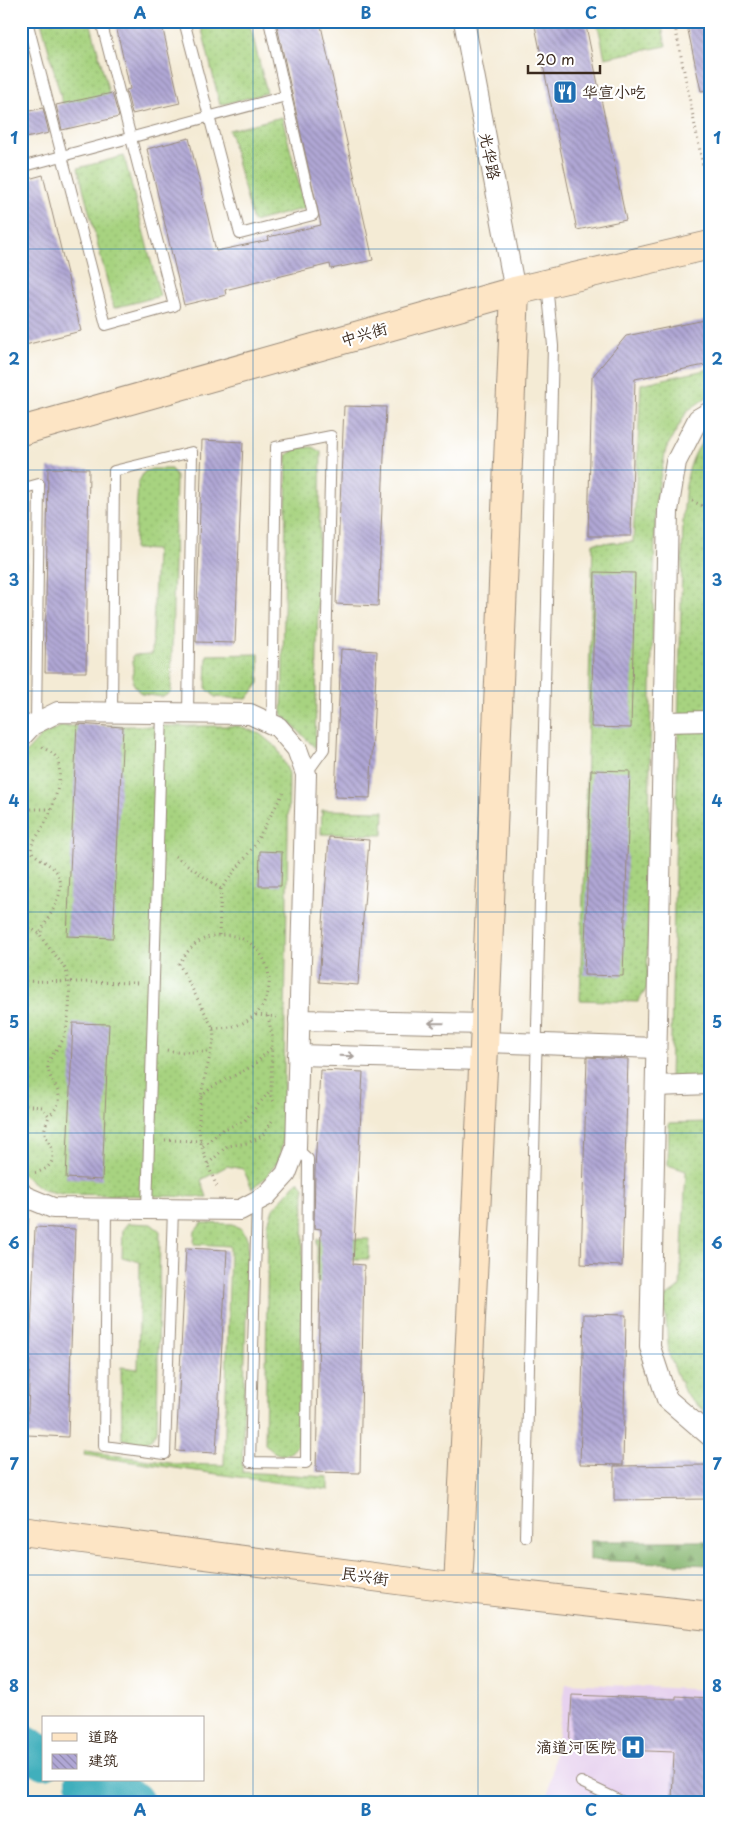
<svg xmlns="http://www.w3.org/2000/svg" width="731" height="1824" font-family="'Playpen Sans','LXGW WenKai TC',sans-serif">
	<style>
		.built { fill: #e7d2ef }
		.grass { fill: url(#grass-dots); stroke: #717e4f }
		.forest { fill: url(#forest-firs); stroke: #607046 }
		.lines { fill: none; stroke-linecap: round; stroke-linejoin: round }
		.river { stroke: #40afbc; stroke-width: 44 }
		.building { fill: url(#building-back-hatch) }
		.lane-casing { stroke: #988a7a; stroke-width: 12 }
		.street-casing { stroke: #988a7a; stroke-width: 22 }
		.secondary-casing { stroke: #988a7a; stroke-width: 30 }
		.path { stroke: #988a7a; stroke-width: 3; stroke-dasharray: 1 4; stroke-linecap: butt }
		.lane { stroke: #fff; stroke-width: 10 }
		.street { stroke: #fff; stroke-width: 20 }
		.secondary { stroke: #fde5c5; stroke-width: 28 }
		.oneway { stroke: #a79f9a }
		.grid { fill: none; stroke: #1f6fb2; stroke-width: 1; stroke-opacity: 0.55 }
		.labels { text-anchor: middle; stroke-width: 4.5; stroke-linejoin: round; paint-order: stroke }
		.poi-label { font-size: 16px; fill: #3b2a1e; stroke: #fff; text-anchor: start }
		.street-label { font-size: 16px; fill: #3b2a1e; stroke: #fff }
		.neatline { fill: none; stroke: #1f6fb2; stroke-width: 2 }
		.grid-label { font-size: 16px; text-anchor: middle; font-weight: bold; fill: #1f6fb2 }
	</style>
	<defs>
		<pattern id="grass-dots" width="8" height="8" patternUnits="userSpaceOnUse" patternTransform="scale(1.25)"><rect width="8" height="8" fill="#a7d380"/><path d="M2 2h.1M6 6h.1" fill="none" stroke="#91b56e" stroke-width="1.8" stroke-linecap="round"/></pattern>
		<pattern id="forest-firs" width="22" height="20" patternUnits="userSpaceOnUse" patternTransform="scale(1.25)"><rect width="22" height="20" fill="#85b56e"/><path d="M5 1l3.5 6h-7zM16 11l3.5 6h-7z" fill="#6e935a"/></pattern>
		<pattern id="building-back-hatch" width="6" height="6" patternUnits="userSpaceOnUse" patternTransform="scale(1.25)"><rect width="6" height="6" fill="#b0a7d5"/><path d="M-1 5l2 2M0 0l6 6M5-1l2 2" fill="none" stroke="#9088ac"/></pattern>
	</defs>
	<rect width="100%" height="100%" fill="#fff"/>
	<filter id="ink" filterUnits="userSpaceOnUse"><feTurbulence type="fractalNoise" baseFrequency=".02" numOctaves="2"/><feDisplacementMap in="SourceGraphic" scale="10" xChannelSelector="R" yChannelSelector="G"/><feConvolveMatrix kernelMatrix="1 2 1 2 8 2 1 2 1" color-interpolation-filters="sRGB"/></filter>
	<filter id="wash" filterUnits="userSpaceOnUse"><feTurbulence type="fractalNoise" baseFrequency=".0096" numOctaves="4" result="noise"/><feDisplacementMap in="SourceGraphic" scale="20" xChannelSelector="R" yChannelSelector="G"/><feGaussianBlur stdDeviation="1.12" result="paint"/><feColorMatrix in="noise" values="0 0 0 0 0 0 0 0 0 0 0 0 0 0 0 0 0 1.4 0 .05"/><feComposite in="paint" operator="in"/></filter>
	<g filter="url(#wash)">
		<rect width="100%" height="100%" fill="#f4ebd5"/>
		<polygon class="built" points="566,1683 710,1690 710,1803 547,1803"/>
		<g class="grass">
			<polygon points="41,21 90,21 115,116 69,128"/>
			<polygon points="200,21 249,21 267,93 220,105"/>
			<polygon points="597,21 661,21 666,46 605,58"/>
			<polygon points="282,117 305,208 253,222 229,130"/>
			<polygon points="124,156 160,296 114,308 78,168"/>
			<polygon points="710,369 710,395 687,411 666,449 656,499 651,690 647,988 638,1002 580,1000 593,543 633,542 641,384"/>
			<path d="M710 432V1031L705 1046 703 1068 709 1080H670L683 520C686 483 685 461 710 432Z"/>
			<polygon points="312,447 321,452 315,748 282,714 287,455 296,448"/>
			<polygon points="152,469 171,469 176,477 171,692 163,697 141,694 133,683 133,655 152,654 156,550 134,549 138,483 144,472"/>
			<polygon points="21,500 28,504 23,708 21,709"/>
			<polygon points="259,654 259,683 247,699 215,697 206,688 207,655"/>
			<polygon points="62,726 239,726 260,734 277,748 289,773 283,1139 279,1160 265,1178 252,1188 243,1169 227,1166 201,1180 207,1197 62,1194 43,1190 21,1173 21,758 41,736"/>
			<polygon points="322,810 384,811 383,835 321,834"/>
			<polygon points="710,1122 710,1417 685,1393 669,1355 664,1298 680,1287 686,1171 668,1165 669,1123"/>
			<path d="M298 1181 304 1187V1193L300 1439C292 1459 278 1459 265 1444L268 1224 273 1209Z"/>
			<path d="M128 1223 151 1224 160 1231 157 1430C148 1448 139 1443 122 1439L121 1367 138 1369 140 1262 122 1257 123 1229Z"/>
			<polygon points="202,1223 233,1224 242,1229 248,1240 242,1472 329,1477 329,1490 84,1455 85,1451 177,1464 224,1465 230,1246 194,1244 195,1231"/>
			<polygon points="317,1239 370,1239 369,1259 329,1259 328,1288 317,1282"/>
		</g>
		<polygon class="forest" points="590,1541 710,1541 710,1565 590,1560"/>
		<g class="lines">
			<g class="river">
				<polyline points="21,1745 44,1757"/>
				<polyline points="88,1780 132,1803"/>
			</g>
		</g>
		<g id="blocks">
			<g class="building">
				<polygon points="115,21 161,21 180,103 132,114 126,90 130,89"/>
				<polygon points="276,21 320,21 373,260 331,269 330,264 225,290 226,295 184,305 147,149 189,138 216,251 269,240 268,237 321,225"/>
				<polygon points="534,21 585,21 626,220 577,230"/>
				<polygon points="686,21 710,21 710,90 701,91"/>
				<polygon points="112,93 119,117 62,130 56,105"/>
				<polygon points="43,108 49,133 21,139 21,113"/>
				<polygon points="43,175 81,331 21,346 21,300 26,299 21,281 21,181"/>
				<polygon points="710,319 710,364 635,379 631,536 588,536 592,377 626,336"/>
				<polygon points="344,406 386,407 378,606 336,604"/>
				<polygon points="202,440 243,442 235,643 196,642"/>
				<polygon points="48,468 89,469 86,672 45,672"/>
				<polygon points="595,572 635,573 631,728 591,727"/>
				<polygon points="341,649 377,651 370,798 335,797"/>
				<polygon points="77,724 123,727 113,938 67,936"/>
				<polygon points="591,770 630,771 623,976 584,975"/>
				<polygon points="329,837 369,840 358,985 319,982"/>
				<polygon points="260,851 282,852 281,886 259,886"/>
				<polygon points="73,1023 109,1024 102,1180 66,1178"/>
				<polygon points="587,1057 628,1059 622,1266 581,1264"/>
				<polygon points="320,1070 363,1072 353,1264 364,1265 360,1473 316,1472 321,1229 314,1228 315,1170"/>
				<polygon points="35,1227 75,1229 68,1437 27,1435"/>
				<polygon points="186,1248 227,1250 216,1453 176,1451"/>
				<polygon points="584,1314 626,1315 623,1465 580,1464"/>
				<polygon points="710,1465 710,1499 614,1500 614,1466"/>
				<polygon points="572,1695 676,1699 676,1696 710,1698 710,1803 672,1801 674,1752 569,1748"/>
			</g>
		</g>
	</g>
	<g filter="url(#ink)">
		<use href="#blocks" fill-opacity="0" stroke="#988a7a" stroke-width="1"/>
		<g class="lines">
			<g class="lane-casing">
				<g id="lane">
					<polyline points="27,21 106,325 174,306 101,21"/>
					<polyline points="184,21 240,234 313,215 269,21"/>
					<polyline points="21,167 286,96"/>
					<polyline points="21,489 39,484 36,723"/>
					<polyline points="112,713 114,471 192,452 188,713"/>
					<polyline points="272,724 276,447 331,436 324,749 306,774"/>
					<polyline points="257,1200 250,1462 306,1463 308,1159 296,1148"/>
					<polyline points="106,1208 104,1446 165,1454 173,1209"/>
					<polyline points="147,1209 162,713"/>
					<polyline points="21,1287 24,1196"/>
					<polyline points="525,1537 553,346 547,284"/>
					<polyline points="581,1782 625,1803"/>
				</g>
			</g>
			<g class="street-casing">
				<g id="street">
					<polyline points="464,21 515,291"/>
					<polyline points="710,412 698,419 676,462 668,511 650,1347 667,1399 710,1436"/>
					<polyline points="663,722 710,721"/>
					<polyline points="21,737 32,725 58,712 250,714 278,727 297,749 306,774 296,1148 286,1174 266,1196 240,1210 53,1208 24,1196 21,1192"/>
					<polyline points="299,1020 485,1024"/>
					<polyline points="484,1042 656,1048"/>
					<polyline points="298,1055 483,1060"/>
					<polyline points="656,1086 710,1084"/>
				</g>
			</g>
			<g class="secondary-casing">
				<g id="secondary">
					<polyline points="21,431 515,291 710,245"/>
					<polyline points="21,1531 458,1588 710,1616"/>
					<polyline points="458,1588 484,1048 515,291"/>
				</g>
			</g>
			<g class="path">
				<polyline points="674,21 705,176"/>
				<polyline points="692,501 710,509"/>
				<path d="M42 747C47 750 55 754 57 759 65 775 52 812 43 827 38 836 32 840 31 851 38 859 49 863 56 871 70 891 48 915 40 934 46 947 58 956 65 969 73 983 69 1022 64 1037 60 1047 48 1057 48 1067 49 1086 72 1095 49 1116"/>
				<polyline points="21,809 50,809"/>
				<polyline points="175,856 221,889"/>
				<polyline points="21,922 40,934"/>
				<polyline points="219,935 221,889 254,846 283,793"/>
				<polyline points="21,981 138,983"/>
				<polyline points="256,1015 279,1017"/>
				<polyline points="268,1016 272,1036 271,1096 275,1104"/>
				<path d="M213 1028C289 1031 283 936 224 935 202 935 190 946 179 964L213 1028 214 1038C208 1067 198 1096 199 1126 199 1147 210 1170 218 1189"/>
				<polyline points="167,1050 177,1052 211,1052"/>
				<polyline points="201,1097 212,1087 253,1066 271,1048"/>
				<path d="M21 1105 42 1107 49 1116C48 1120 44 1127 45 1131 45 1138 51 1144 52 1150 56 1165 44 1172 31 1173"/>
				<polyline points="165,1140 201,1141"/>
				<polyline points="203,1146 222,1130 244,1121 271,1090"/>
				<polyline points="208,1164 227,1146 248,1143 262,1136 274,1118"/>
			</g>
			<use href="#lane" class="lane"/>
			<use href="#street" class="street"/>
			<use href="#secondary" class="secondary"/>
		</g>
		<defs><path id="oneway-shaft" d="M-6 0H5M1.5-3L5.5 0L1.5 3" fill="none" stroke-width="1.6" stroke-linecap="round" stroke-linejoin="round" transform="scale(1.25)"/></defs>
		<g class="oneway">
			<use href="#oneway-shaft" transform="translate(436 1023) rotate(-179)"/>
			<use href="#oneway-shaft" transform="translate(347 1056) rotate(2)"/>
		</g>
	</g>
	<path class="grid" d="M253 21V1803M478 21V1803M21 249H710M21 470H710M21 691H710M21 912H710M21 1133H710M21 1354H710M21 1575H710"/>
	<defs>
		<g id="restaurant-square" transform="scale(1.25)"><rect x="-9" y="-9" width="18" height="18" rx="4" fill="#1f6fb2" stroke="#fff"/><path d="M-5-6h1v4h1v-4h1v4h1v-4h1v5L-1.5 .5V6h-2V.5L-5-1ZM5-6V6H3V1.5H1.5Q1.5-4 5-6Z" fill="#fff"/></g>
		<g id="hospital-square" transform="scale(1.25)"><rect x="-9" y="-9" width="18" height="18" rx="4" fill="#1f6fb2" stroke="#fff"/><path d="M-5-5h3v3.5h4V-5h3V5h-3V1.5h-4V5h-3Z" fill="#fff"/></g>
	</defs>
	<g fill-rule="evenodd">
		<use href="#restaurant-square" x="565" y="92"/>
		<use href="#hospital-square" x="633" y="1747"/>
	</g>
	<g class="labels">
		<g class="poi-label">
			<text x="582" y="98">华宣小吃</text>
			<text x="616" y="1753" text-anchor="end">滴道河医院</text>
		</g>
		<g class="street-label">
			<text transform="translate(490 156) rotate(79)" y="6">光华路</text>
			<text transform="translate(364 334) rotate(-16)" y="6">中兴街</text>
			<text transform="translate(365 1576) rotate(8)" y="6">民兴街</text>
		</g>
	</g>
	<rect width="731" height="1824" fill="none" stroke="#fff" stroke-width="55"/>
	<rect x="42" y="1716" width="162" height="65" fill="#ffffff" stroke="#b1aaa5"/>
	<rect x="52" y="1733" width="25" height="8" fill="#fde5c5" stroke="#b1aaa5"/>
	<text x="88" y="1742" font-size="15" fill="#3b2a1e">道路</text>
	<rect x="52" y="1754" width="25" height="15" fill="url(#building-back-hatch)" stroke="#b1aaa5"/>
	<text x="88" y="1766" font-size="15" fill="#3b2a1e">建筑</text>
	<path d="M528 65v8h72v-8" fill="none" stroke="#3b2a1e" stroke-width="2.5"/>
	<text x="536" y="65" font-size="15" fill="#3b2a1e" stroke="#ffffff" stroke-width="4" paint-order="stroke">20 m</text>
	<rect x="28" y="28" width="676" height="1768" class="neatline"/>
	<g class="grid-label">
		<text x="140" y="19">A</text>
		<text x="366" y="19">B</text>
		<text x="591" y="19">C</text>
		<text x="14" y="144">1</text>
		<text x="717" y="144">1</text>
		<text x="14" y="365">2</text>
		<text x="717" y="365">2</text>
		<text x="14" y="586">3</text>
		<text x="717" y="586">3</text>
		<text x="14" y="807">4</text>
		<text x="717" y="807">4</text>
		<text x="14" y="1028">5</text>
		<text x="717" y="1028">5</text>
		<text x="14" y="1249">6</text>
		<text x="717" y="1249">6</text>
		<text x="14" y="1470">7</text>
		<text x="717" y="1470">7</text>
		<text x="14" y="1692">8</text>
		<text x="717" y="1692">8</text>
		<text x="140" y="1816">A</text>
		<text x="366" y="1816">B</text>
		<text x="591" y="1816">C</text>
	</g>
</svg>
